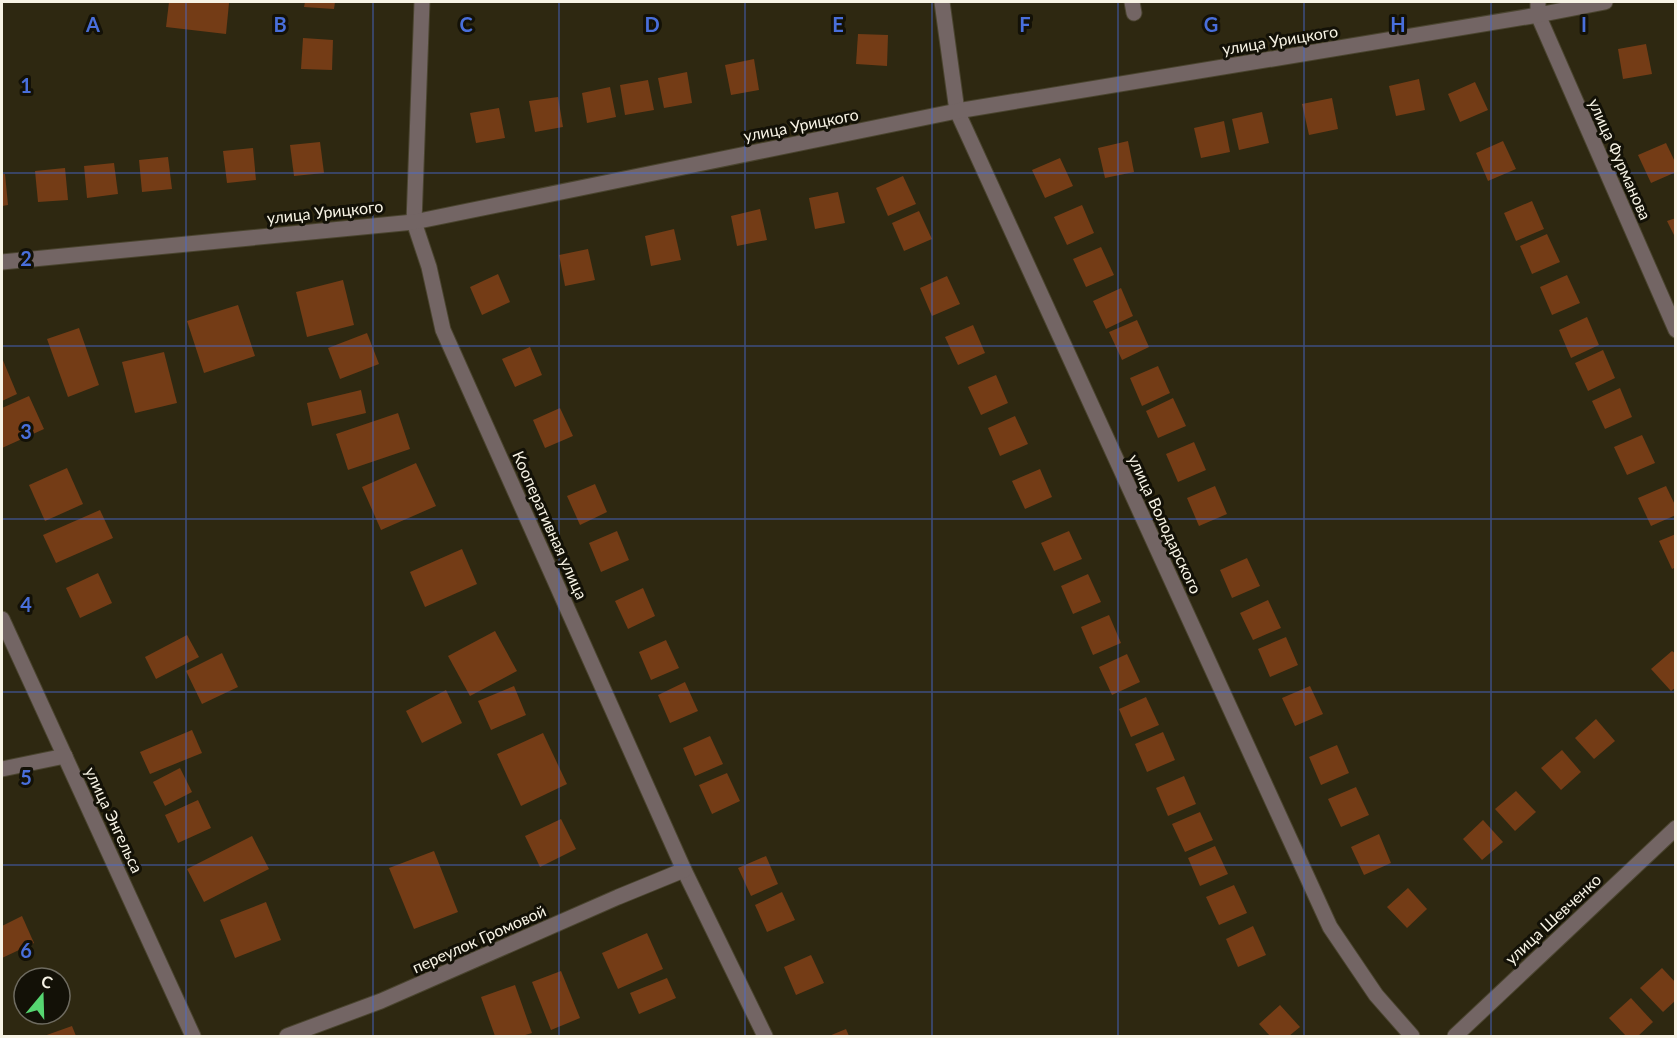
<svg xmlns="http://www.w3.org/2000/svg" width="1677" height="1038" font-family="Lato,sans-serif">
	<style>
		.building { fill: #743c16 }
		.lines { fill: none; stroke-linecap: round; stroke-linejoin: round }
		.minor-casing { stroke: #4a442f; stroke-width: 17 }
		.minor { stroke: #736564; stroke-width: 15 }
		.grid { fill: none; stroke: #496fdb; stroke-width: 1.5; stroke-opacity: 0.55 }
		.labels { text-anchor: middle; stroke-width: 6; stroke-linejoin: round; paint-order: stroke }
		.street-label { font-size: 16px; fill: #f7f3e5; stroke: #131107 }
		.grid-label { font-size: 20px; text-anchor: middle; font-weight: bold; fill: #496fdb; stroke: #131107; stroke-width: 6; stroke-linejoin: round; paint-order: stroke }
	</style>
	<rect width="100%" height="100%" fill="#2e2811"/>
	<g class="building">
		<polygon points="169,2 229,3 226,34 166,27"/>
		<polygon points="305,2 335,2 334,9 304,7"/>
		<polygon points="858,34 888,35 887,66 856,64"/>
		<polygon points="303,38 333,40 332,70 301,69"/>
		<polygon points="1646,44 1652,74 1623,79 1618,49"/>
		<polygon points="754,59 759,90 731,95 725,65"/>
		<polygon points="687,72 692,103 664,108 658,78"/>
		<polygon points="1419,79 1425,110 1396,116 1389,86"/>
		<polygon points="648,80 654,110 625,115 620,85"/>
		<polygon points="1475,82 1488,110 1460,122 1448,94"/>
		<polygon points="610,87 616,117 587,123 582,93"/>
		<polygon points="558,97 563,127 535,132 529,101"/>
		<polygon points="1332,98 1338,129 1309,135 1302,104"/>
		<polygon points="499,108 505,138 476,143 470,113"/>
		<polygon points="1262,112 1269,143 1239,150 1232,119"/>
		<polygon points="1224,121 1230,152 1201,158 1194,128"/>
		<polygon points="1128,141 1134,172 1105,178 1098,148"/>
		<polygon points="1503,141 1516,169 1488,181 1476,153"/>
		<polygon points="320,142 324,173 294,176 290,145"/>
		<polygon points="1666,143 1676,164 1676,172 1651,183 1638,155"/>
		<polygon points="253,148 256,180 227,183 223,151"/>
		<polygon points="168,157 172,189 142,192 139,160"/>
		<polygon points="1060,158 1073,186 1045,198 1032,170"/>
		<polygon points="114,163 118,194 87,198 84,166"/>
		<polygon points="65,168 68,200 38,202 35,171"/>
		<polygon points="2,174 5,174 8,205 2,206"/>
		<polygon points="903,176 916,204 888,216 876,188"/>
		<polygon points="838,192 845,223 815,229 809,198"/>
		<polygon points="1532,201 1544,229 1516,241 1504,213"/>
		<polygon points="1082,205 1094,233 1067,245 1054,217"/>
		<polygon points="760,209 767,240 737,246 731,216"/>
		<polygon points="919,211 932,239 904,251 892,223"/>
		<polygon points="1676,218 1676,239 1667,221"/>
		<polygon points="674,229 681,260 651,266 645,236"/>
		<polygon points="1547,234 1560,262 1532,274 1520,246"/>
		<polygon points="1101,247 1114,275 1086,287 1073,259"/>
		<polygon points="588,249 595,280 565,286 559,255"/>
		<polygon points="498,274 510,302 482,315 470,287"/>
		<polygon points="1567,275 1580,303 1552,315 1540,287"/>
		<polygon points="947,276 960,304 932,316 920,288"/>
		<polygon points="343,280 354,325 307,337 296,292"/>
		<polygon points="1121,288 1133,316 1106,329 1093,301"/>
		<polygon points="238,305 255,356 204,373 187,321"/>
		<polygon points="1587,317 1599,345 1571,358 1559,330"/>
		<polygon points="1137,320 1149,347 1122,360 1109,332"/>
		<polygon points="973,325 985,353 958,365 945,337"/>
		<polygon points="79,328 99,385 68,397 47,339"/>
		<polygon points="367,333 379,364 340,379 328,348"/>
		<polygon points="530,347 542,375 515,387 502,359"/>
		<polygon points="1603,350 1615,378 1588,391 1575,363"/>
		<polygon points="164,352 177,403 135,413 122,362"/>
		<polygon points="2,358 17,394 2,401"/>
		<polygon points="1158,366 1170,393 1142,406 1130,378"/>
		<polygon points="996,375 1008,403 981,415 968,387"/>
		<polygon points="1620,388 1632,417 1605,429 1592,401"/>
		<polygon points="361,390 366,413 312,426 307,403"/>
		<polygon points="29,396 44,429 2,448 2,408"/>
		<polygon points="1173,398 1186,426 1158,438 1146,411"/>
		<polygon points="560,408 573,436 545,448 533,420"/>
		<polygon points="398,413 410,449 348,470 336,434"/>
		<polygon points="1015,416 1028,444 1000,456 988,428"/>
		<polygon points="1642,435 1655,463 1627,475 1614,447"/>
		<polygon points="1194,442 1206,470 1178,482 1166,454"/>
		<polygon points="416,463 436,506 381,530 362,487"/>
		<polygon points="67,468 83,504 45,521 29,485"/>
		<polygon points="1040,469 1052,497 1025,509 1012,481"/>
		<polygon points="595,484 607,512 580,525 567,496"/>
		<polygon points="1215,486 1227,514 1199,526 1187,498"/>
		<polygon points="1666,486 1676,507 1676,515 1651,526 1638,498"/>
		<polygon points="100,510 113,538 56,563 43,535"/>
		<polygon points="617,531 629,560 601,572 589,543"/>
		<polygon points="1069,531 1082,559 1054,571 1041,543"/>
		<polygon points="1676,534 1676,567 1672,569 1659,541"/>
		<polygon points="462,549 477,584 425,607 410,572"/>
		<polygon points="1247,558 1260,586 1232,598 1220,570"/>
		<polygon points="98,573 112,603 80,618 66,588"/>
		<polygon points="1088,574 1101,602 1073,614 1061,586"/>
		<polygon points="643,588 655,616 628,629 615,601"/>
		<polygon points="1268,600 1281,628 1253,640 1240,613"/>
		<polygon points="1109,615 1121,643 1093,655 1081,627"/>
		<polygon points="495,631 517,671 470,696 448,656"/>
		<polygon points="187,635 199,657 156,679 145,657"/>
		<polygon points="1286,637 1298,665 1270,677 1258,649"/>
		<polygon points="666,640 679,668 651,680 639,652"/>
		<polygon points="1672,651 1676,654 1676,687 1671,691 1651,669"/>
		<polygon points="222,653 238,687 202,704 186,671"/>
		<polygon points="1127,654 1140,682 1112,695 1099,667"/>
		<polygon points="685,682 698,711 670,723 658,695"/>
		<polygon points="514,686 526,715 491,730 478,701"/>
		<polygon points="1310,686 1323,714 1295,726 1282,698"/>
		<polygon points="446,690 462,723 422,743 406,711"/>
		<polygon points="1146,697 1159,725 1131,737 1119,709"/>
		<polygon points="1596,719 1615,741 1594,759 1575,738"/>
		<polygon points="192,730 202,753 150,774 140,752"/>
		<polygon points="1163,732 1175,760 1147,772 1135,744"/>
		<polygon points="543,733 567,784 521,806 497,754"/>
		<polygon points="710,736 723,764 695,776 683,748"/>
		<polygon points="1337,745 1349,773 1321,785 1309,757"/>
		<polygon points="1562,750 1581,772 1561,790 1541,768"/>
		<polygon points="180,768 192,792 165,806 153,782"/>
		<polygon points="727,773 740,801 712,814 699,785"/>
		<polygon points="1184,776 1196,804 1168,816 1156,788"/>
		<polygon points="1356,787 1369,815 1341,827 1328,799"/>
		<polygon points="1516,791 1536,812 1515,831 1495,809"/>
		<polygon points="198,800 211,828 178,843 165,815"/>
		<polygon points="1200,812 1213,840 1185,852 1172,824"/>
		<polygon points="561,819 576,849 540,867 525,836"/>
		<polygon points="1483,820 1503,842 1482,860 1463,839"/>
		<polygon points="1379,834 1391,863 1364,875 1351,847"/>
		<polygon points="252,836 269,869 204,902 187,869"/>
		<polygon points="1215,846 1228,874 1200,886 1188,858"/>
		<polygon points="434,851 458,912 414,929 389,868"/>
		<polygon points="766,856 778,884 751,896 738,868"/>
		<polygon points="1234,885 1247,913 1219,925 1206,897"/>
		<polygon points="1408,888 1427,909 1407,928 1387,907"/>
		<polygon points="782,892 795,920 767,932 755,905"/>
		<polygon points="266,902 281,940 235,958 220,920"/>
		<polygon points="22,916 34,943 2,958 2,926"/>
		<polygon points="1253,926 1266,955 1238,967 1226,939"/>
		<polygon points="647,933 663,969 618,989 602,953"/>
		<polygon points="811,955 824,983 796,995 784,967"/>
		<polygon points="1662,968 1676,983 1676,1000 1663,1012 1640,988"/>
		<polygon points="561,971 580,1018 551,1030 532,982"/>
		<polygon points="667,978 676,998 639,1014 630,993"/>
		<polygon points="515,985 532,1033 522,1036 495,1036 481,997"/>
		<polygon points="1631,998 1653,1022 1638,1036 1626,1036 1609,1018"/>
		<polygon points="1280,1005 1300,1027 1289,1036 1270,1036 1259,1024"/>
		<polygon points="72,1026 76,1036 44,1036"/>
		<polygon points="846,1029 849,1036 829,1036"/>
	</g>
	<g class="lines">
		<g class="minor-casing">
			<g id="minor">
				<polyline points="422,2 414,222 429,267 443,330 684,870 765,1036"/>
				<polyline points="942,2 957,111 1330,927 1376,995 1412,1036"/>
				<polyline points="1132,2 1134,13"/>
				<polyline points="1538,2 1538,15 1676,330"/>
				<polyline points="2,262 414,222 957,111 1538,15 1605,2"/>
				<polyline points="2,619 193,1036"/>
				<polyline points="2,769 65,756"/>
				<polyline points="287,1036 381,1001 618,897 684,870"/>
				<polyline points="1455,1036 1676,828"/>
			</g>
		</g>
		<use href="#minor" class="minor"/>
	</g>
	<path class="grid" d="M186 2V1036M373 2V1036M559 2V1036M745 2V1036M932 2V1036M1118 2V1036M1304 2V1036M1491 2V1036M2 173H1676M2 346H1676M2 519H1676M2 692H1676M2 865H1676"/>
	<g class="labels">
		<g class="street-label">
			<text transform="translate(1280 40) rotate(-9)" y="6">улица Урицкого</text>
			<text transform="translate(801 125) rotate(-11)" y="6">улица Урицкого</text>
			<text transform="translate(1620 159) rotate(66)" y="6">улица Фурманова</text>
			<text transform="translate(325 212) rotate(-6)" y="6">улица Урицкого</text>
			<text transform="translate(1165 524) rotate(65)" y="6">улица Володарского</text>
			<text transform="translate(550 525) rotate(66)" y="6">Кооперативная улица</text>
			<text transform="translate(114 820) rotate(65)" y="6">улица Энгельса</text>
			<text transform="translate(1553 919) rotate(-43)" y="6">улица Шевченко</text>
			<text transform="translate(479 939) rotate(-24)" y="6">переулок Громовой</text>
		</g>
	</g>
	<g class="grid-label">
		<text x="93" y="32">A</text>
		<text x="280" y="32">B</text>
		<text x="466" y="32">C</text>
		<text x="652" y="32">D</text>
		<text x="838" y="32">E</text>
		<text x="1025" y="32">F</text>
		<text x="1211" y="32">G</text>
		<text x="1398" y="32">H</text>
		<text x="1584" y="32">I</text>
		<text x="26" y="93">1</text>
		<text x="26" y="266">2</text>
		<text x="26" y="439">3</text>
		<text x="26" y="612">4</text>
		<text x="26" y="785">5</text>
		<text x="26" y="958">6</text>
	</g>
	<rect width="1677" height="1038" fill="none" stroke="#f7f3e5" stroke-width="6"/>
	<g transform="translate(42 996) rotate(19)"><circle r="28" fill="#131107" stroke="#6e6b60" stroke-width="1.5"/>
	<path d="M0-4.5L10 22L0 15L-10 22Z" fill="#56d671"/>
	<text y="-9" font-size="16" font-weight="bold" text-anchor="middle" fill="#f7f3e5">С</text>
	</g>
</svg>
